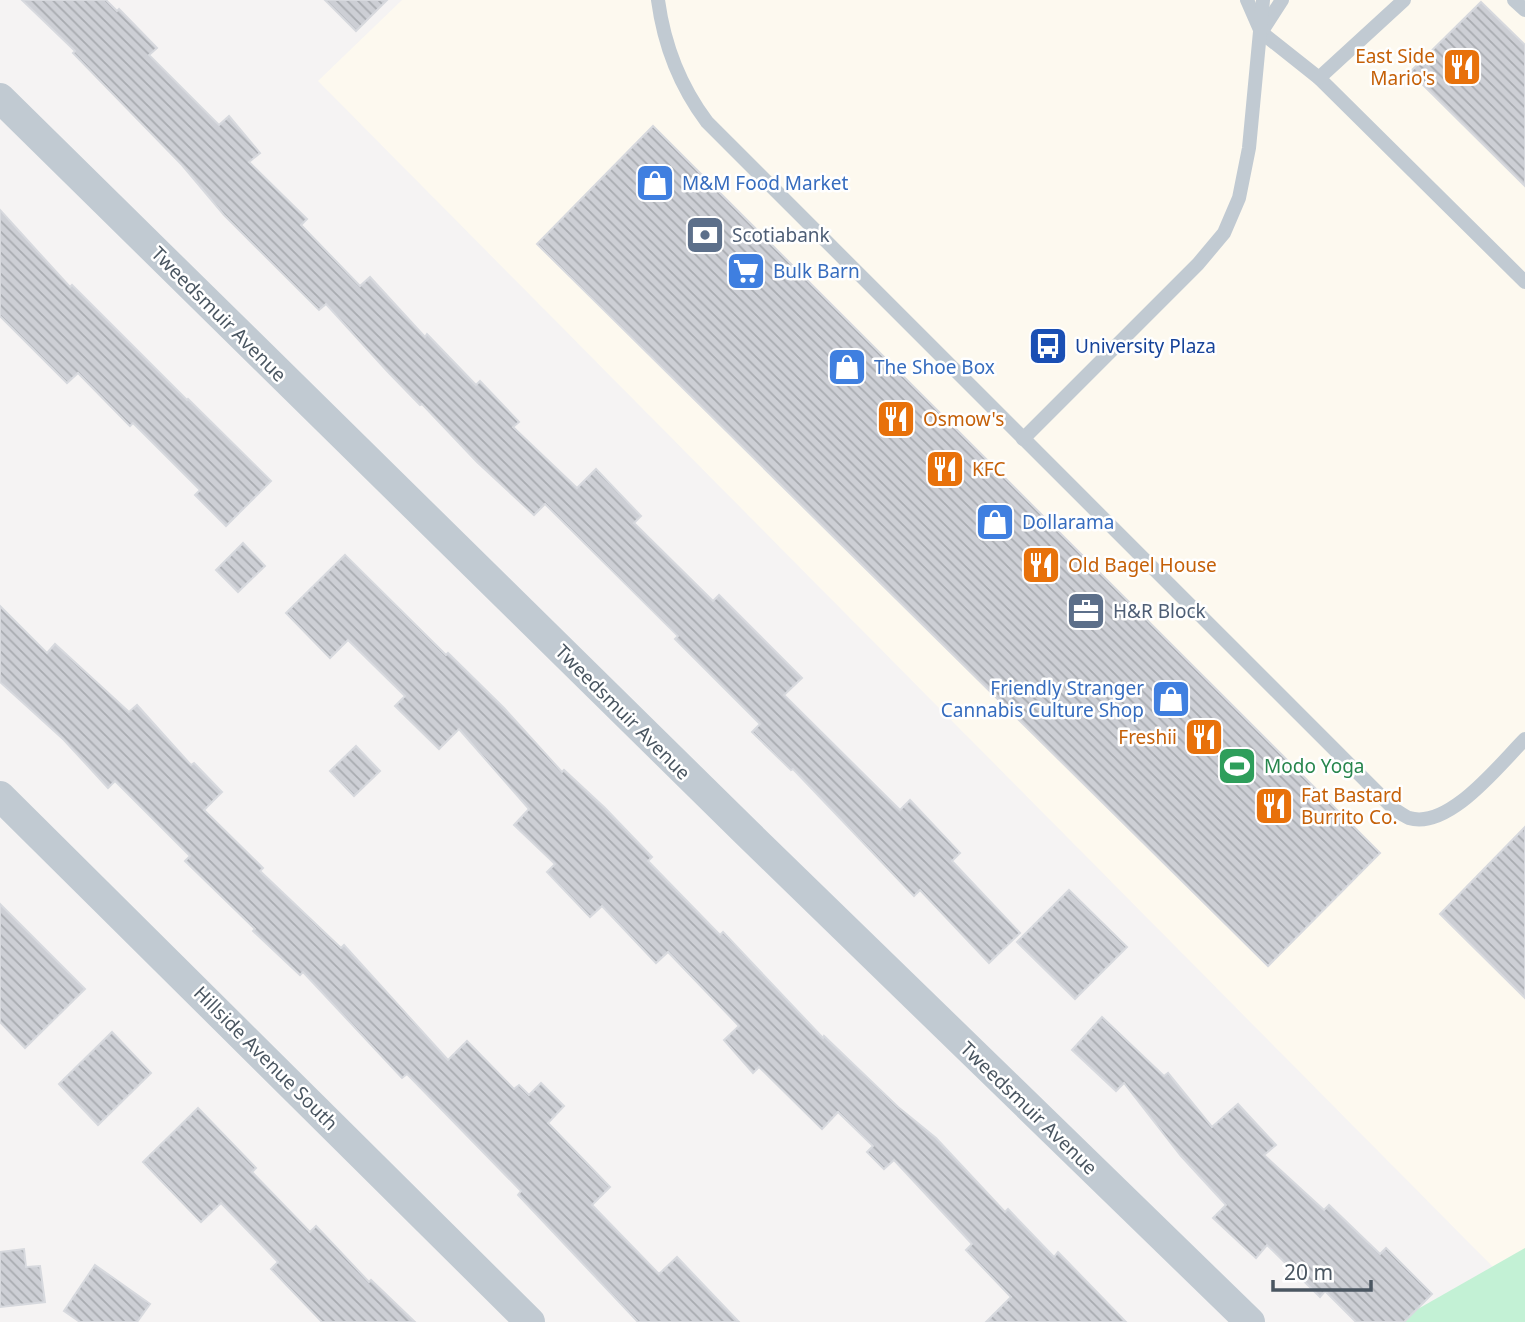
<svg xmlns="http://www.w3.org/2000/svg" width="1525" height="1322" font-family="'Noto Sans',sans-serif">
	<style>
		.commercial { fill: #fdf9ef }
		.grass { fill: #c3f1d5 }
		.building { fill: url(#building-back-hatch); stroke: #d7d9de; stroke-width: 2 }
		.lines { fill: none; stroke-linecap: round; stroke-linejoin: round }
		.lane { stroke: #c1cad2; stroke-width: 14 }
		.street { stroke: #c1cad2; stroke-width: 30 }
		.labels { text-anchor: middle; stroke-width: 5; stroke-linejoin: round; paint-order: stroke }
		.food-label { font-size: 19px; fill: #c56008; stroke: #fff; text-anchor: start }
		.shop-label { font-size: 19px; fill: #366cbe; stroke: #fff; text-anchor: start }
		.service-label { font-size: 19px; fill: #4e5e75; stroke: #fff; text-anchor: start }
		.street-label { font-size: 19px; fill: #4a5661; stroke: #fff }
		.transit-label { font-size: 19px; fill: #164399; stroke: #fff; text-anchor: start }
		.leisure-label { font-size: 19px; fill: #27864d; stroke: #fff; text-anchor: start }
	</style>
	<defs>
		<pattern id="building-back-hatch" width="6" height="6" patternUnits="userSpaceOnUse" patternTransform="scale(1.75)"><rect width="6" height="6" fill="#cdcfd5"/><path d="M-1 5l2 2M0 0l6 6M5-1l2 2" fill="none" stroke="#a8abb0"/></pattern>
	</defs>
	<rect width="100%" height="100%" fill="#f5f3f3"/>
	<polygon class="commercial" points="402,0 1525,0 1525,1249 1494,1268 318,81"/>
	<polygon class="grass" points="1525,1248 1525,1322 1395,1322"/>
	<g class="building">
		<polygon points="22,0 106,0 117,11 119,9 157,48 149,55 219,125 229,116 260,153 249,162 307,219 301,225 360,286 370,277 425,337 427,334 476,385 480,381 519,422 513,427 577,488 596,469 641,516 634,523 713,601 719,595 802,678 784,695 900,810 910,800 960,853 952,861 1020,933 989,963 920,890 914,896 793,769 791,770 752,732 760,724 675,639 678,636 545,504 534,515 477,462 422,404 420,405 388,372 326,304 319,310 224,215 182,165 73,53 75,51"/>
		<polygon points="325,0 387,0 356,31"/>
		<polygon points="1481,2 1525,45 1525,186 1410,72"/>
		<polygon points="653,126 1380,853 1268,966 537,244"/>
		<polygon points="0,210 70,287 72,285 187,400 188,399 271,481 226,526 195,495 200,490 133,423 130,426 78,373 67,383 0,316"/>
		<polygon points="243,543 265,566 238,592 216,570"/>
		<polygon points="345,555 446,655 448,653 504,708 562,772 564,770 605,808 652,857 648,861 720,935 723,932 823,1038 824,1036 898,1107 936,1138 1005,1212 1008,1209 1054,1257 1058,1252 1126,1322 986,1322 1011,1297 966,1250 972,1244 894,1160 884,1169 867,1152 873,1146 838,1112 822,1129 759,1067 753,1073 724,1040 739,1026 668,952 656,963 602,906 590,917 547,872 555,864 514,825 529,809 459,729 439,749 395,706 405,696 348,640 330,658 286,613"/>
		<polygon points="0,606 47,653 55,644 129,712 137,705 191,765 194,763 222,792 204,810 263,868 260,871 341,948 344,945 448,1060 467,1041 514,1089 519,1085 529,1095 541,1083 564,1106 548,1123 610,1187 592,1205 659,1274 677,1257 739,1322 638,1322 518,1195 521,1191 407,1074 402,1078 303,972 300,975 253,931 255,929 185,861 190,856 115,781 108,788 64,740 0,682"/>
		<polygon points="356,746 380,771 354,796 330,771"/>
		<polygon points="1525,827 1525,998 1440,914"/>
		<polygon points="1069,890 1127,947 1075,999 1017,942"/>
		<polygon points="0,904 85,989 25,1048 0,1022"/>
		<polygon points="1102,1017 1164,1076 1168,1073 1212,1127 1238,1104 1276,1145 1264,1155 1324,1210 1329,1205 1380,1254 1386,1248 1432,1294 1404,1322 1356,1322 1325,1291 1320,1297 1267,1245 1256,1258 1213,1218 1226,1205 1181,1156 1124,1083 1116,1091 1072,1050"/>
		<polygon points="112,1032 151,1073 98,1125 59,1084"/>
		<polygon points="198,1108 256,1168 252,1172 310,1232 316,1226 369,1282 371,1280 415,1322 322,1322 271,1269 278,1262 221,1203 201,1222 143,1162"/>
		<polygon points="24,1249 26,1267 40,1266 45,1302 0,1307 0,1252"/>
		<polygon points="95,1265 150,1304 137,1322 80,1322 64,1311"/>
	</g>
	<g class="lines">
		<g class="lane">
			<path d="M658 0C664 45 680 86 707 122L1395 810C1399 812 1404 816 1409 818 1449 830 1499 765 1525 739"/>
			<polyline points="1247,0 1261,32 1319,78 1525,282"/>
			<polyline points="1514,0 1525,10"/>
			<polyline points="1262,31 1282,0"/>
			<polyline points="1319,78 1404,0"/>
			<polyline points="1023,439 1198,264 1224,233 1239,198 1249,148 1263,0"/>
		</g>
		<g class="street">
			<polyline points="0,98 746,832 1250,1322"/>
			<polyline points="0,796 530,1322"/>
		</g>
	</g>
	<defs>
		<g id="restaurant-square" transform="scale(2.0125)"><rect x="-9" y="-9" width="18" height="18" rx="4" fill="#e8710a" stroke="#fff"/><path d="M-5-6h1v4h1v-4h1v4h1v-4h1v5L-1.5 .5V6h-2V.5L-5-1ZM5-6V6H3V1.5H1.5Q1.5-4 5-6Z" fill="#fff"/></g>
		<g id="shop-square" transform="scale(2.0125)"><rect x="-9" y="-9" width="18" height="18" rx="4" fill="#3f7fe0" stroke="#fff"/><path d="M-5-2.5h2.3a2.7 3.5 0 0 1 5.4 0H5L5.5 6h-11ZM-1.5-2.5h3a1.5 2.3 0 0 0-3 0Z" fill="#fff"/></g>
		<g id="bank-square" transform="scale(2.0125)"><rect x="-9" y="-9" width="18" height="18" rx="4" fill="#5c6f8a" stroke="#fff"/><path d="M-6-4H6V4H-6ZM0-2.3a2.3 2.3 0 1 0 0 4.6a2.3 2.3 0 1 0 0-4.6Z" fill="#fff"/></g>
		<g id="supermarket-square" transform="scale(2.0125)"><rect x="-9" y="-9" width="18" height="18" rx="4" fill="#3f7fe0" stroke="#fff"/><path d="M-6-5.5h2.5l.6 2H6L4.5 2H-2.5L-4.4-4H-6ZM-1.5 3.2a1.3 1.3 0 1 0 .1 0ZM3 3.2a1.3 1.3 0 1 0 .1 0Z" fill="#fff"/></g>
		<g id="bus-square" transform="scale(2.0125)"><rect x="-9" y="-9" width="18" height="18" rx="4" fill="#1a4fb4" stroke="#fff"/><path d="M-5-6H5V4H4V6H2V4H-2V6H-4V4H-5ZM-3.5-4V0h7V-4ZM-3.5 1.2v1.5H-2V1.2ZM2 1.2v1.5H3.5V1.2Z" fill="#fff"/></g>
		<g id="office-square" transform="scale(2.0125)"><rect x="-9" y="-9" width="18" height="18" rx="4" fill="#5c6f8a" stroke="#fff"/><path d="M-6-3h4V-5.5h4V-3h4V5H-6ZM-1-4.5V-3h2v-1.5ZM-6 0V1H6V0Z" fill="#fff"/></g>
		<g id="stadium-square" transform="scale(2.0125)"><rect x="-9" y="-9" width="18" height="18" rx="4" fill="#2e9e5b" stroke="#fff"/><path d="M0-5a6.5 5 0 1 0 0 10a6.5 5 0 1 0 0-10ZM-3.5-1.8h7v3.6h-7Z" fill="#fff"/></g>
	</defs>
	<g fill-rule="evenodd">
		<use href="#restaurant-square" x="1462" y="67"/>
		<use href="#shop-square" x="655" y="183"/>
		<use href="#bank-square" x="705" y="235"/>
		<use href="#supermarket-square" x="746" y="271"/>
		<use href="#bus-square" x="1048" y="346"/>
		<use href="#shop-square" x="847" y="367"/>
		<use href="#restaurant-square" x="896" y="419"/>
		<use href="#restaurant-square" x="945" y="469"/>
		<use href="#shop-square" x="995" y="522"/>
		<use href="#restaurant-square" x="1041" y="565"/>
		<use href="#office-square" x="1086" y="611"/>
		<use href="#shop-square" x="1171" y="699"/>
		<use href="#restaurant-square" x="1204" y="737"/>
		<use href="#stadium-square" x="1237" y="766"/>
		<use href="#restaurant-square" x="1274" y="806"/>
	</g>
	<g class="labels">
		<g class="food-label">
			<text x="1435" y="63" text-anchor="end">East Side<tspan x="1435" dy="22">Mario's</tspan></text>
			<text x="923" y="426">Osmow's</text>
			<text x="972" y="476">KFC</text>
			<text x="1068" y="572">Old Bagel House</text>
			<text x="1177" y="744" text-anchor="end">Freshii</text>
			<text x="1301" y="802">Fat Bastard<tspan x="1301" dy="22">Burrito Co.</tspan></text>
		</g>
		<g class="shop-label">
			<text x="682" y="190">M&amp;M Food Market</text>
			<text x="773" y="278">Bulk Barn</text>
			<text x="874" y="374">The Shoe Box</text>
			<text x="1022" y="529">Dollarama</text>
			<text x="1144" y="695" text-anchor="end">Friendly Stranger<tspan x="1144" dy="22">Cannabis Culture Shop</tspan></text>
		</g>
		<g class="service-label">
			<text x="732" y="242">Scotiabank</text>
			<text x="1113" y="618">H&amp;R Block</text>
		</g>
		<g class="street-label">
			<text transform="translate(219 314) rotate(45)" y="7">Tweedsmuir Avenue</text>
			<text transform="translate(623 712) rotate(45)" y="7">Tweedsmuir Avenue</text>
			<text transform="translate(266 1058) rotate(45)" y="7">Hillside Avenue South</text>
			<text transform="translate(1029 1108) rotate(44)" y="7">Tweedsmuir Avenue</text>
		</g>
		<g class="transit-label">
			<text x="1075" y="353">University Plaza</text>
		</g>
		<g class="leisure-label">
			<text x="1264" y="773">Modo Yoga</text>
		</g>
	</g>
	<path d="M1273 1280v10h98v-10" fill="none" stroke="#4a5661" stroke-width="3.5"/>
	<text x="1284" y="1280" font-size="21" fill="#4a5661" stroke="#ffffff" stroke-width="5" paint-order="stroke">20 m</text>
</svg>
